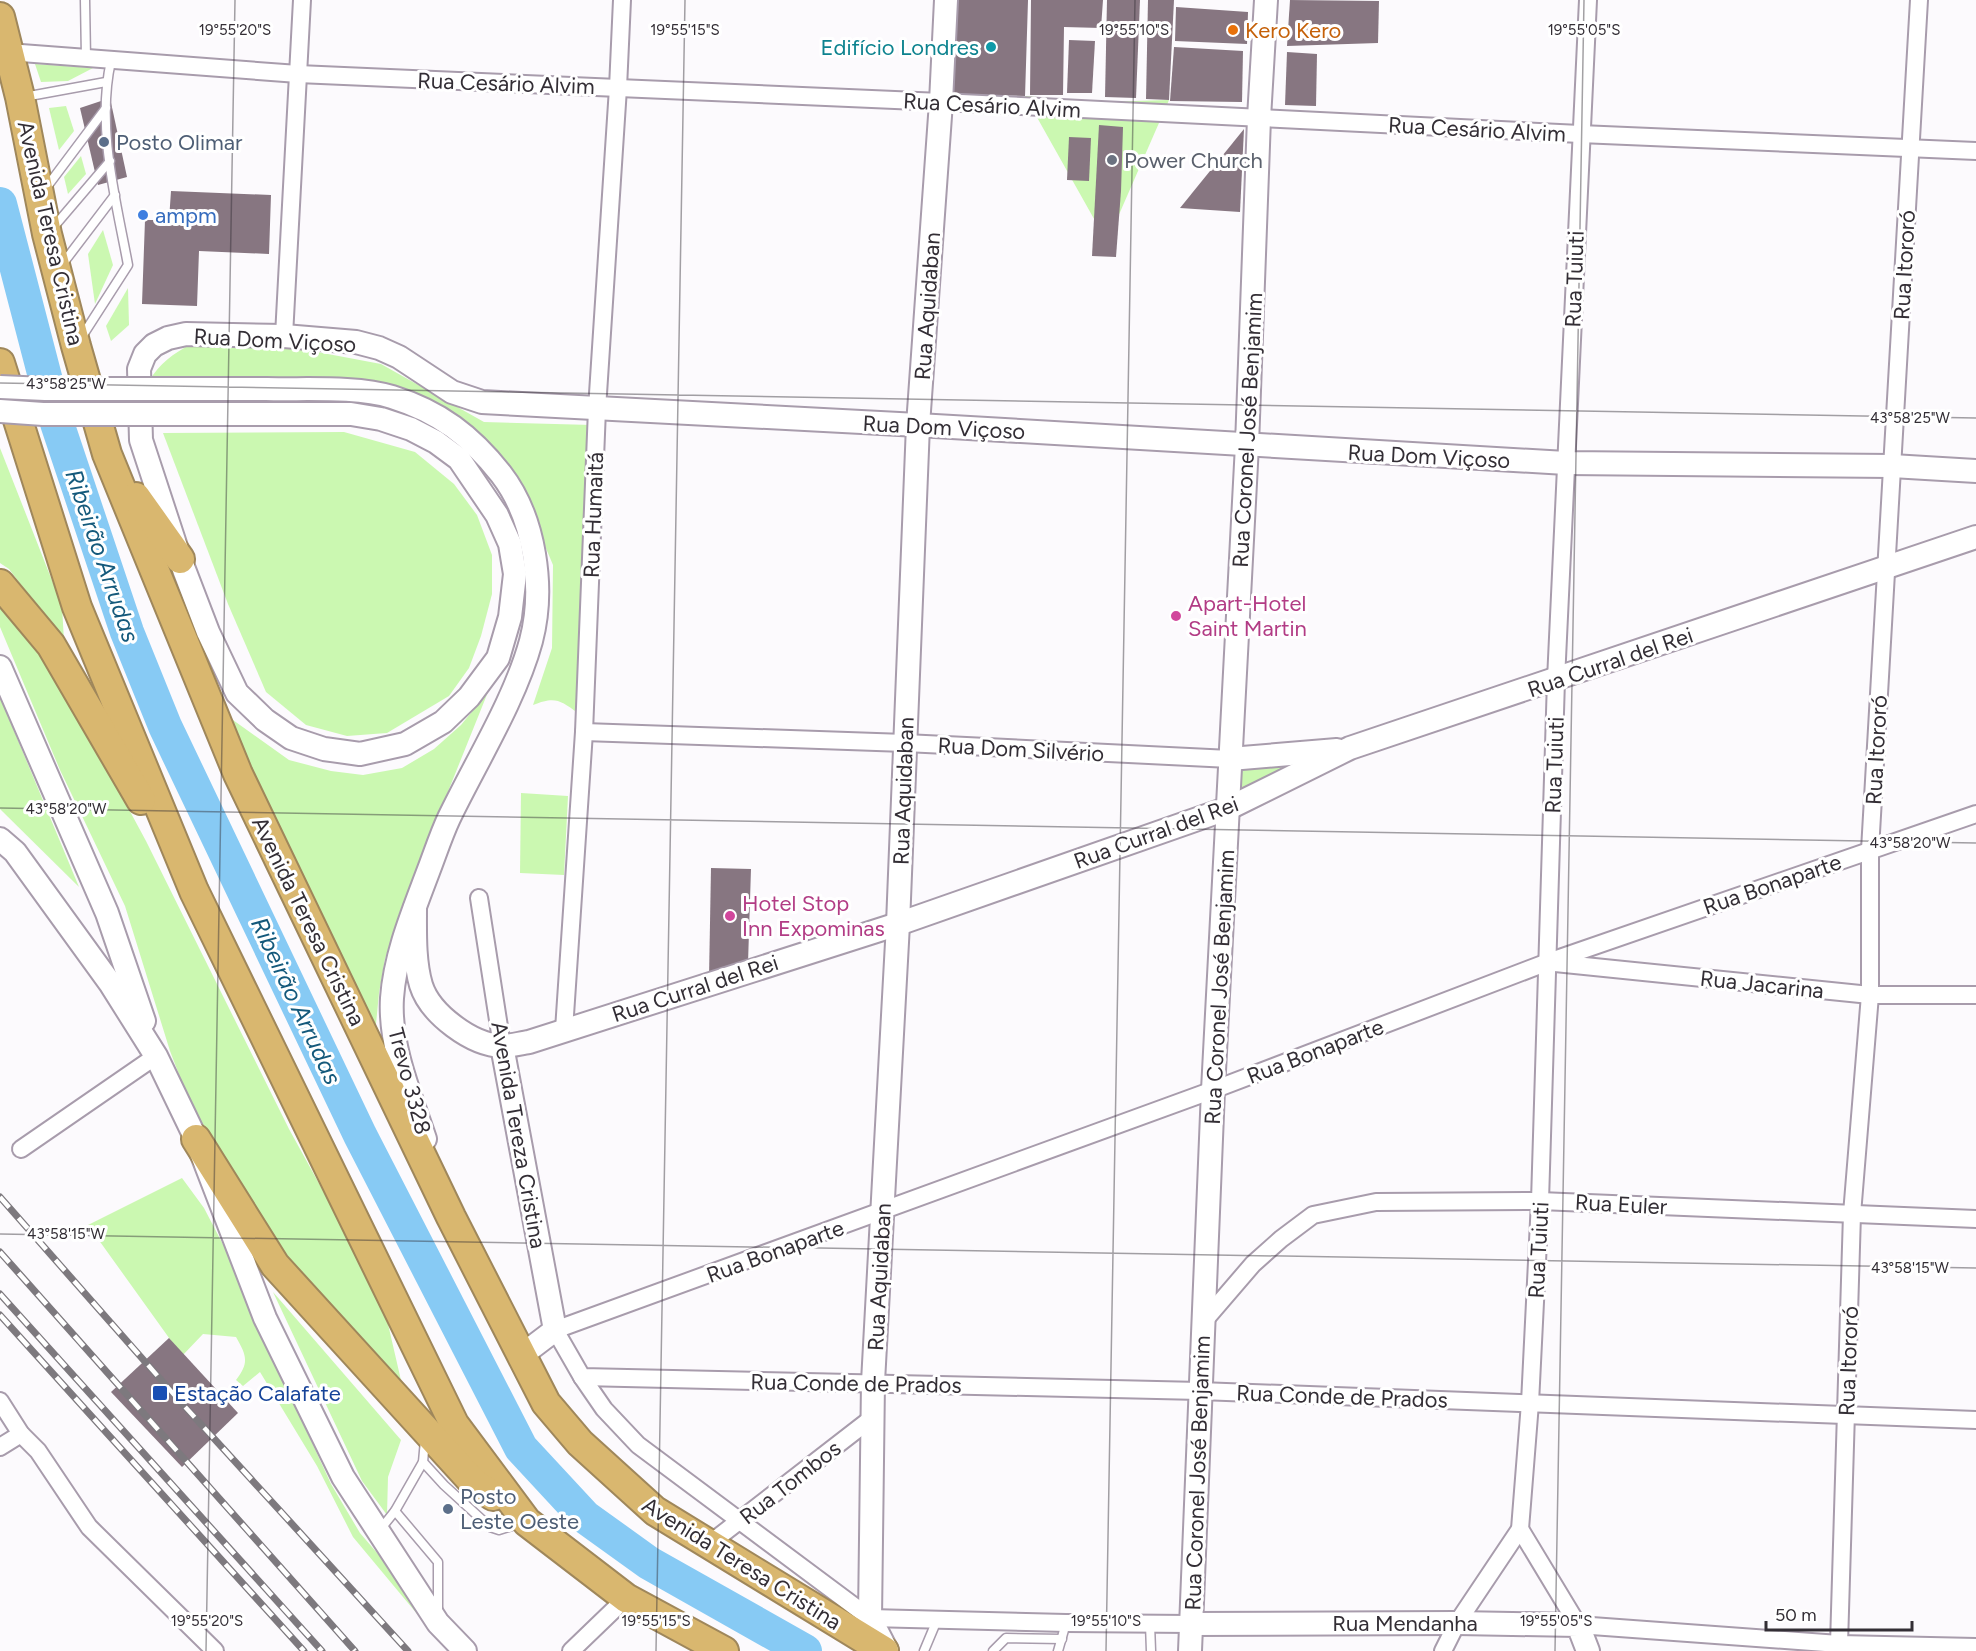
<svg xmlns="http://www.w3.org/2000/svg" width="1976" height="1651" font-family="Figtree,sans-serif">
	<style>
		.green { fill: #cbf8b1 }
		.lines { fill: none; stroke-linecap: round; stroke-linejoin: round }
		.river { stroke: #87caf4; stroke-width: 34 }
		.building { fill: #877681 }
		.lane-casing { stroke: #a89cac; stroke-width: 11 }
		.street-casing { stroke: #a89cac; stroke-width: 20 }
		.secondary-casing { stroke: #a89cac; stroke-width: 26 }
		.highway-casing { stroke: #9f875b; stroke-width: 32 }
		.lane { stroke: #fff; stroke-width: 8 }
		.street { stroke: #fff; stroke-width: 16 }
		.secondary { stroke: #fff; stroke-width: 22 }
		.highway { stroke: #d9b76f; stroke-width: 28 }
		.rail-casing { stroke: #7d797e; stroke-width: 7 }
		.rail { stroke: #fff; stroke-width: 4.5; stroke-dasharray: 14; stroke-linecap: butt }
		.secondary-bridge-casing { stroke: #a89cac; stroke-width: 26; stroke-linecap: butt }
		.secondary-bridge { stroke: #fff; stroke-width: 22 }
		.ticks { fill: none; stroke: #332e35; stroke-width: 1.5; stroke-opacity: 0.45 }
		.food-dot { fill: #e8710a; stroke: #fff; stroke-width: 2 }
		.culture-dot { fill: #0f9aa8; stroke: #fff; stroke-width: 2 }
		.service-dot { fill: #5c6f8a; stroke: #fff; stroke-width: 2 }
		.worship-dot { fill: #6b7280; stroke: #fff; stroke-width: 2 }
		.shop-dot { fill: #3f7fe0; stroke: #fff; stroke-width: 2 }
		.hotel-dot { fill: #d1479c; stroke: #fff; stroke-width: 2 }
		.transit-dot { fill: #1a4fb4; stroke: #fff; stroke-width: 2 }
		.labels { text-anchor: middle; stroke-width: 6; stroke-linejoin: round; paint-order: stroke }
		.food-label { font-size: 22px; fill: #c56008; stroke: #fff; text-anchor: start }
		.culture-label { font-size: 22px; fill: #0d838f; stroke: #fff; text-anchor: end }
		.street-label { font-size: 22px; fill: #332e35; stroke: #fff }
		.service-label { font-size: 22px; fill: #4e5e75; stroke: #fff; text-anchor: start }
		.worship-label { font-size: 22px; fill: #5b616d; stroke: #fff; text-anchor: start }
		.shop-label { font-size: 22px; fill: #366cbe; stroke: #fff; text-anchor: start }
		.hotel-label { font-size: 22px; fill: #b23c85; stroke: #fff; text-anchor: start }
		.transit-label { font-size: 22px; fill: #164399; stroke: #fff; text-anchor: start }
		.water-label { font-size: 24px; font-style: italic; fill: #14597b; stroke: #fff }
		.ticks-label { font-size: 15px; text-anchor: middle; fill: #332e35; stroke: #fff; stroke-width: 6; stroke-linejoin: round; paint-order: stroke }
	</style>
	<rect width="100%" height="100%" fill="#fcfafd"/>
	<g class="green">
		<polygon points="35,64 93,68 68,81 41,82"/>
		<polygon points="1025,96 1099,102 1169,100 1107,242"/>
		<polygon points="66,106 74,131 59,150 49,108"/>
		<polygon points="81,156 86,174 68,194 64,177"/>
		<polygon points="103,230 113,265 95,304 88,254"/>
		<polygon points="128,288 129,325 111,341 106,326"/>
		<path d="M191 344 296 348 381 364 484 422 592 425 578 713C560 700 555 696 533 705L552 648 553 565 527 503 409 403 149 381C160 363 173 354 191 344Z"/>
		<polygon points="344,432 415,452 454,484 477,515 492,555 492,594 481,636 469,668 449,696 387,733 347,736 306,725 266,692 228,604 163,433"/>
		<polygon points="0,448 62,606 64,641 9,569 0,563"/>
		<polygon points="0,602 44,652 146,841 289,1129 382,1298 403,1389 283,1263 203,1137 170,1051 125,906 60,770 0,627"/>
		<polygon points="488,692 400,911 385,959 379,993 376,1024 369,1024 280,834 238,736 226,715 289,760 331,771 363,775 402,768 434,749 461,725"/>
		<polygon points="0,697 79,887 0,809"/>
		<polygon points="1308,759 1239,795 1240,768"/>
		<polygon points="521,793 568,796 564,875 520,873"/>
		<path d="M182 1178 204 1208 242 1281 268 1347 331 1484 360 1533 461 1651H448L353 1537 317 1466 260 1372 243 1386 236 1380C250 1362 246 1355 236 1337L203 1334 182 1356 88 1225Z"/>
		<polygon points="273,1292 401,1440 388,1477 387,1515 362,1481"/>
	</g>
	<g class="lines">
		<polyline class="river" points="0,204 57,423 127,632 165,726 360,1135 521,1448 585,1517 649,1563 805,1651"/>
	</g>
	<g class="building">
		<polygon points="957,0 1028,0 1025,96 952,94"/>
		<polygon points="1031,0 1103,0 1101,28 1064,27 1063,95 1030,95"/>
		<polygon points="1107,0 1140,0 1136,98 1105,97"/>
		<polygon points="1148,0 1174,0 1169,100 1146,99"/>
		<polygon points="1290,0 1379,1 1378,43 1287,46"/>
		<polygon points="1176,7 1248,12 1247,44 1175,41"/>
		<polygon points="1069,40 1095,41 1092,93 1067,93"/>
		<polygon points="1174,47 1243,51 1242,102 1170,101"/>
		<polygon points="1287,52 1317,54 1316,106 1285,105"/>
		<polygon points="110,98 127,177 98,185 80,108"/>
		<polygon points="1099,125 1123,127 1121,191 1116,257 1092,256"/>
		<polygon points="1244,129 1240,212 1180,208"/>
		<polygon points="1069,137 1091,138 1089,181 1067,180"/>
		<polygon points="171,191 271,195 269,254 199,251 197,306 142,304 145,220 169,220"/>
		<polygon points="711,868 751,869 748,963 709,978"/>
		<polygon points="169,1338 238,1413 182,1467 111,1392"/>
	</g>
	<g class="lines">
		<g class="lane-casing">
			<g id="lane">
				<polyline points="85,0 86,58"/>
				<polyline points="24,97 106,82"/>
				<polyline points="46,188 106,108"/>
				<polyline points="52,229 110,161"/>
				<polyline points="61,266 115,195"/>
				<path d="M81 338 128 265C116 200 96 127 111 61"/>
				<polyline points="423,1462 444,1485 490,1527 499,1530 521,1523"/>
				<polyline points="395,1511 438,1562 438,1612"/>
				<polyline points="379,1531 395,1511 423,1462 425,1440"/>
				<polyline points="1150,1624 1151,1651"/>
				<polyline points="924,1651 937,1620"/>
				<polyline points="993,1651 1006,1638 1062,1639"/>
				<polyline points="1058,1651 1066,1623"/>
			</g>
		</g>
		<g class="street-casing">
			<g id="street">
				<polyline points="8,52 298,74 941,102 1580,134 1976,151"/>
				<polyline points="284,336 302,0"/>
				<polyline points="584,732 905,743 1230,759"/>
				<polyline points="1976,814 1548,962 1213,1090 555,1330 582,1377 1200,1391 1976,1420"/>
				<polyline points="479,898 502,1046"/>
				<polyline points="1555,963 1870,995 1976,995"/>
				<polyline points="564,1030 584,732 597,409 618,88 622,0"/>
				<polyline points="21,1149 156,1056"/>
				<polyline points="1204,1321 1253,1264 1281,1239 1313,1215 1376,1202 1540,1201 1976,1219"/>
				<polyline points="582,1377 604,1409 638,1445 870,1618 1066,1623 1191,1624"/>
				<polyline points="0,1401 21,1434 38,1451 89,1527 215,1651"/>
				<polyline points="0,1447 21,1434"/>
				<polyline points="1520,1529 1578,1625 1839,1644 1976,1647"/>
				<polyline points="708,1545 872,1418"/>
				<polyline points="1839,1644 1852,1214 1870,995 1870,850 1919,0"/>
				<polyline points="571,1651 626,1598"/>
				<polyline points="1443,1651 1457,1623 1520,1529 1530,1403 1540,1201 1556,680 1588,0"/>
			</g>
		</g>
		<g class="secondary-casing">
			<g id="secondary">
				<path d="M266 389C304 390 357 386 392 397 440 412 471 436 501 474 535 518 545 588 531 641 515 700 476 762 449 818 441 835 435 854 428 872 413 912 395 955 392 998 389 1046 410 1094 425 1139"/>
				<polyline points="265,414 351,414 381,419 411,429 436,442 459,459 497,515 510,544 515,574 510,617 498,658 469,697 443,722 405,744 360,754 324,749 291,738 265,720 237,693 208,632 180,559 141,440 139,369 145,354 154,345 168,338 186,334 284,336 356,342 379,348 399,357 452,392 482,402 918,425 1566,463 1892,466 1976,471"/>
				<polyline points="0,667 107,913 144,1021"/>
				<polyline points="1230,759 1337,750"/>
				<polyline points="0,839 15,852 110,983 156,1056 196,1139 265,1318 343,1477 438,1623 465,1651"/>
				<path d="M415 908C415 933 414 961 421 985 430 1014 472 1045 502 1046 511 1046 521 1043 529 1042L898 924 1229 808 1350 748 1976 537"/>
				<polyline points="502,1046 555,1330 522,1355"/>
				<polyline points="1191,1624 1457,1623 1578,1625 1588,1651"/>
				<polyline points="887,1651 870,1618 873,1382 898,924 918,425 941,102 946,0"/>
				<polyline points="1190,1651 1213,1090 1247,445 1259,118 1266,0"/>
			</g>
		</g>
		<g class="highway-casing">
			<g id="highway">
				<polyline points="0,17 20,97 47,234 76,346 107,454 238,774 451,1217 546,1403 580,1443 655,1511 884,1651"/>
				<polyline points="0,363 77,607 194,891 454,1424 527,1522 626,1598 724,1651"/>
				<polyline points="136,497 180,559"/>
				<polyline points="0,584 51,645 141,800"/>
				<polyline points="196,1139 275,1265 473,1482 493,1496"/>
			</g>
		</g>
		<use href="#lane" class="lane"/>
		<use href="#street" class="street"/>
		<use href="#secondary" class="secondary"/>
		<use href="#highway" class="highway"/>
		<g class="rail-casing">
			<g id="rail">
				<polyline points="0,1197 177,1398 408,1651"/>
				<polyline points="0,1252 355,1651"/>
				<polyline points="0,1294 322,1651"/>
				<polyline points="0,1315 304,1651"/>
			</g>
		</g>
		<use href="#rail" class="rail"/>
		<g class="secondary-bridge-casing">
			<g id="secondary-bridge">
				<polyline points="0,387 45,389 266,389"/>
				<polyline points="0,411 43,414 265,414"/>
			</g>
		</g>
		<use href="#secondary-bridge" class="secondary-bridge"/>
	</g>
	<path class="ticks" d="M0 383 1976 418M0 808 1976 843M0 1234 1976 1268M206 1651 235 0M656 1651 685 0M1106 1651 1135 0M1555 1651 1584 0"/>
	<circle class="food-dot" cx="1233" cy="30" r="6"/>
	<circle class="culture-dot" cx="991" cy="47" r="6"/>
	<g class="service-dot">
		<circle cx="104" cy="142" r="6"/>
		<circle cx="448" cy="1509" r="6"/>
	</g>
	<circle class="worship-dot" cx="1112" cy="160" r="6"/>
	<circle class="shop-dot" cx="143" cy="215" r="6"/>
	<g class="hotel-dot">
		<circle cx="1176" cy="616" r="6"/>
		<circle cx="730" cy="916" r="6"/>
	</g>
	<rect class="transit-dot" x="152" y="1385" width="16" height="16" rx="3"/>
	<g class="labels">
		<g class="food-label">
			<text x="1245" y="38">Kero Kero</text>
		</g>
		<g class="culture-label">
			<text x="979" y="55">Edifício Londres</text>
		</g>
		<g class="street-label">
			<text transform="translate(506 83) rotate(2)" y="8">Rua Cesário Alvim</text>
			<text transform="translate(992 105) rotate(3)" y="8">Rua Cesário Alvim</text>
			<text transform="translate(1477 129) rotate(3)" y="8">Rua Cesário Alvim</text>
			<text transform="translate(51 233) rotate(77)" y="8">Avenida Teresa Cristina</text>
			<text transform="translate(1904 265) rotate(-87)" y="8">Rua Itororó</text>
			<text transform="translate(1574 279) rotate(-88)" y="8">Rua Tuiuti</text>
			<text transform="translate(927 306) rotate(-86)" y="8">Rua Aquidaban</text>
			<text transform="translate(275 340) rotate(3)" y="8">Rua Dom Viçoso</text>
			<text transform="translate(944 427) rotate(3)" y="8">Rua Dom Viçoso</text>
			<text transform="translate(1247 430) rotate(-87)" y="8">Rua Coronel José Benjamim</text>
			<text transform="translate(1429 456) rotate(3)" y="8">Rua Dom Viçoso</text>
			<text transform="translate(593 515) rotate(-88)" y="8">Rua Humaitá</text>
			<text transform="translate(1610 662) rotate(-19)" y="8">Rua Curral del Rei</text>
			<text transform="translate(1021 749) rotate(3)" y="8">Rua Dom Silvério</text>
			<text transform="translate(1876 750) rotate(-87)" y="8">Rua Itororó</text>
			<text transform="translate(1554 765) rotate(-88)" y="8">Rua Tuiuti</text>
			<text transform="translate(903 791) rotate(-88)" y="8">Rua Aquidaban</text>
			<text transform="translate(1156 832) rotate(-20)" y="8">Rua Curral del Rei</text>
			<text transform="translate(1772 884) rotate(-19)" y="8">Rua Bonaparte</text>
			<text transform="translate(309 921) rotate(64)" y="8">Avenida Teresa Cristina</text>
			<text transform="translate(1762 984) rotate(6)" y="8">Rua Jacarina</text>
			<text transform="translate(1219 987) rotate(-87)" y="8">Rua Coronel José Benjamim</text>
			<text transform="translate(695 988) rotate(-18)" y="8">Rua Curral del Rei</text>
			<text transform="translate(1315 1051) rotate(-21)" y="8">Rua Bonaparte</text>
			<text transform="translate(410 1081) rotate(75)" y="8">Trevo 3328</text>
			<text transform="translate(519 1135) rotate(80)" y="8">Avenida Tereza Cristina</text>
			<text transform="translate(1621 1204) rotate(3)" y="8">Rua Euler</text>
			<text transform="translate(1538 1250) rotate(-87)" y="8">Rua Tuiuti</text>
			<text transform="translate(775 1251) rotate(-20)" y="8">Rua Bonaparte</text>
			<text transform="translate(879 1277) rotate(-87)" y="8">Rua Aquidaban</text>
			<text transform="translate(1848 1361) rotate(-88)" y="8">Rua Itororó</text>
			<text transform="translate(856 1383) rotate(1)" y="8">Rua Conde de Prados</text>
			<text transform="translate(1342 1396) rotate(2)" y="8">Rua Conde de Prados</text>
			<text transform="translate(1197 1473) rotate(-88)" y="8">Rua Coronel José Benjamim</text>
			<text transform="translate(790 1482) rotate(-38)" y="8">Rua Tombos</text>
			<text transform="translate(742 1563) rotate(32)" y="8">Avenida Teresa Cristina</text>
			<text x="1405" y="1631">Rua Mendanha</text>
		</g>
		<g class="service-label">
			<text x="116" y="150">Posto Olimar</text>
			<text x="460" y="1504">Posto<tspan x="460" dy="25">Leste Oeste</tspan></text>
		</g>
		<g class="worship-label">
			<text x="1124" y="168">Power Church</text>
		</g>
		<g class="shop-label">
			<text x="155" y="223">ampm</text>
		</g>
		<g class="hotel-label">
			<text x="1188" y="611">Apart-Hotel<tspan x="1188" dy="25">Saint Martin</tspan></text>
			<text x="742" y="911">Hotel Stop<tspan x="742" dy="25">Inn Expominas</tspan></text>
		</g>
		<g class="transit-label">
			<text x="174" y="1401">Estação Calafate</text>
		</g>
		<g class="water-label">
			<text transform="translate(102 556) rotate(71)" y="8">Ribeirão Arrudas</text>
			<text transform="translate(296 1001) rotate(65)" y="8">Ribeirão Arrudas</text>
		</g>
	</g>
	<g class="ticks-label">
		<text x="235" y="35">19°55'20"S</text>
		<text x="685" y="35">19°55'15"S</text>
		<text x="1134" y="35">19°55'10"S</text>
		<text x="1584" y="35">19°55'05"S</text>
		<text x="66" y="389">43°58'25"W</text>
		<text x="1910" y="423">43°58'25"W</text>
		<text x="66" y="814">43°58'20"W</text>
		<text x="1910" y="848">43°58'20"W</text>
		<text x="66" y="1239">43°58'15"W</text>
		<text x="1910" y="1273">43°58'15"W</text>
		<text x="207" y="1626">19°55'20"S</text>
		<text x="656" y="1626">19°55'15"S</text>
		<text x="1106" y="1626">19°55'10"S</text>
		<text x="1556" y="1626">19°55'05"S</text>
	</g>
	<path d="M1766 1621v9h146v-9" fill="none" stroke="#332e35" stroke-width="3"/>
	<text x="1775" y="1621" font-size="18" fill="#332e35" stroke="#ffffff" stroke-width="4.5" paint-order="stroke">50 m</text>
</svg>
